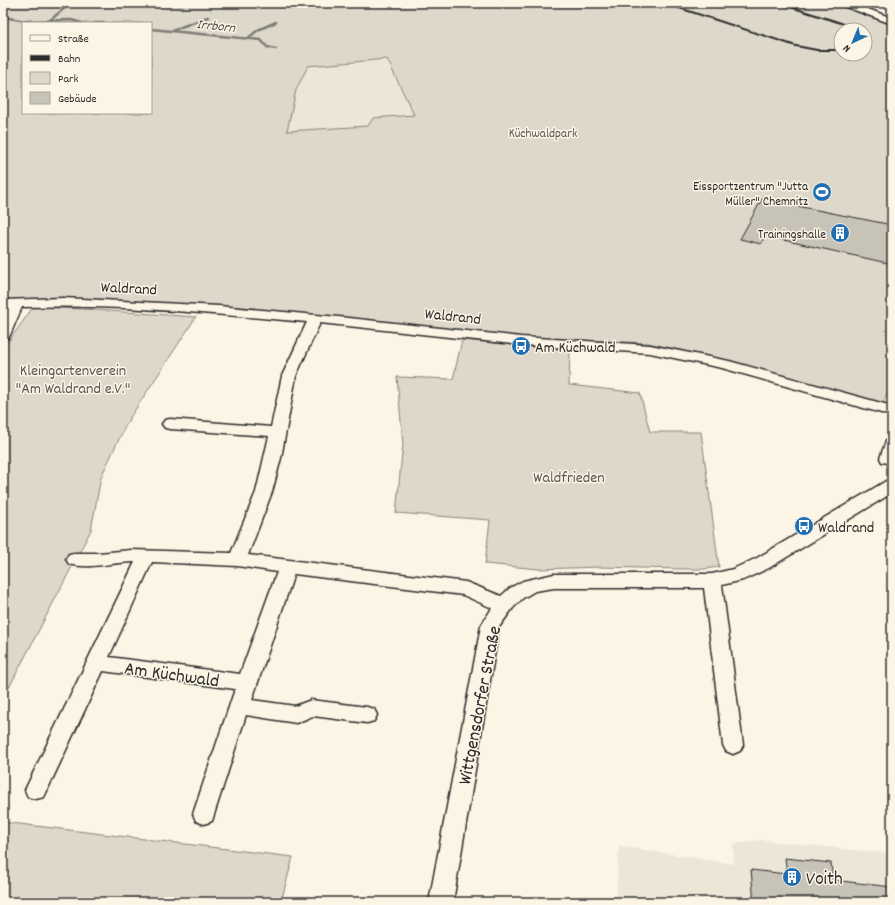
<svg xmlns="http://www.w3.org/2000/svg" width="895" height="905" font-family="Dekko,sans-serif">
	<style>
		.built { fill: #ece6d7 }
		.green { fill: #ded8ca; stroke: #84827a; fill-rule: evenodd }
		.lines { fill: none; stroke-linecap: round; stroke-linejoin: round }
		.stream { stroke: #7d7b74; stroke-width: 2.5 }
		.building { fill: #c8c3b7; stroke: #2b2b2b }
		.minor-casing { stroke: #2b2b2b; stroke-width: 3 }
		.minor { fill: #fcf5e5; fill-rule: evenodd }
		.rail { stroke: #2b2b2b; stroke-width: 2 }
		.labels { text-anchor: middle; stroke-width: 3; stroke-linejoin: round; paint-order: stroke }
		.far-park-label { font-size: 13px; fill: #585653; stroke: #fcf5e5 }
		.far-poi-label { font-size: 13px; fill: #2b2b2b; stroke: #fcf5e5; text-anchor: end }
		.far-water-label { font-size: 14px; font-style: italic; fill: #545350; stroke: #fcf5e5 }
		.street-label { font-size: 16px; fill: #2b2b2b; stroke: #fcf5e5 }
		.poi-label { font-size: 16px; fill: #2b2b2b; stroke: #fcf5e5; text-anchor: start }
		.park-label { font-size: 16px; fill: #585653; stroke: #fcf5e5 }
		.near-street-label { font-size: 19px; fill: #2b2b2b; stroke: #fcf5e5 }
		.near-poi-label { font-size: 19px; fill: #2b2b2b; stroke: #fcf5e5; text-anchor: start }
	</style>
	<rect width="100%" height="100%" fill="#fcf5e5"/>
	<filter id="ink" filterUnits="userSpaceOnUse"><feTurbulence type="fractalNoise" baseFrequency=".025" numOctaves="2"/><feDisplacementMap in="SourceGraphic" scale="8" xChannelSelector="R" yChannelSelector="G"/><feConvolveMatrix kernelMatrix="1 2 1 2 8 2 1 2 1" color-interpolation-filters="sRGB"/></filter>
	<g filter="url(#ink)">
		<g class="built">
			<polygon points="387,59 415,115 373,118 368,126 286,131 296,90 308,66"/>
			<polygon points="762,840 892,854 892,902 616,902 619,846 734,864 733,844"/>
		</g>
		<g class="green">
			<path d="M3 3H832L892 25V395L887 393 883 404 726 360 648 343 530 338 221 308 3 302ZM23 23H151V113H23ZM841 30H865V54H841ZM387 59 414 115 373 118 368 126 287 131 296 90 308 66Z"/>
			<polygon points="33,307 82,309 196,317 129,419 118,441 101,477 91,530 3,699 3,349"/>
			<polygon points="462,340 570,350 569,385 640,393 650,432 701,432 719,567 704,569 681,569 600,567 539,569 485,564 490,520 396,513 403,444 397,377 453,379"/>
			<polygon points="3,822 293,857 281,902 3,902"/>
		</g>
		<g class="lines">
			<g class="stream">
				<polyline points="3,17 26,21 71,20 82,23"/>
				<polyline points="49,21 66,7 79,3"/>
				<polyline points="95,23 104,23"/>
				<polyline points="151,29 261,40 267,47 276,49"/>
				<polyline points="173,30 208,17"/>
				<polyline points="247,39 258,30 276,22"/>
			</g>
		</g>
		<g class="building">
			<polygon points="762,199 892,225 892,264 765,236 761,244 740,239"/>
			<polygon points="785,858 831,863 833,880 892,887 892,902 754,902 751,870 787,874"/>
		</g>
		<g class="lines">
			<g class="minor-casing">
				<g id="minor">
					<polygon points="840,3 852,3 892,18 892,24 841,5"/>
					<path d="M63 298 219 306 349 318 521 337 650 345 729 361 892 406V416L722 368 650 353 521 345 320 323 296 376 281 458 272 492 248 555 466 582 501 596 510 588 523 581 554 574H712L733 569 757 558 886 481 892 479V493L769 568 743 580 722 585 743 745 740 751 733 754 726 751 723 745 704 588H554L535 591 523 598 513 608 499 627 453 902H429L481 626 492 608 463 595 294 574 252 700 295 706 311 700 367 707 374 709 377 715 374 721 367 723 313 716 296 723 246 715 212 821 204 824 196 821 193 814 235 689 103 671 44 797 36 799 28 797 25 790 135 562C113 562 90 570 69 564L66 559 69 554 75 553H99L131 550 231 553 256 492 269 436 170 429 165 428 162 424 165 420 170 419 271 427 282 376 307 322C212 314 117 304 22 307L10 335 8 338 3 339V320L8 308H3V300ZM152 562 237 566 277 572 240 674 109 657Z"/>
					<polygon points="892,440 892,462 888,463 882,462 880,458 886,441"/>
				</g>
			</g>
			<use href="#minor" class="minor"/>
			<g class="rail">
				<polyline points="664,3 796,46 817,50 841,50"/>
				<polyline points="778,3 841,23 857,30"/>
			</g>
		</g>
	</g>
	<defs>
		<g id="stadium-disc" transform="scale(1)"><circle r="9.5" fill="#1f6fb2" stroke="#fcf5e5"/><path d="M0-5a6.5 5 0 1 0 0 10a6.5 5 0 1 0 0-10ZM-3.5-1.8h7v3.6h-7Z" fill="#fff"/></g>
		<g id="building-disc" transform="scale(1)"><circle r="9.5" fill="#1f6fb2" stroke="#fcf5e5"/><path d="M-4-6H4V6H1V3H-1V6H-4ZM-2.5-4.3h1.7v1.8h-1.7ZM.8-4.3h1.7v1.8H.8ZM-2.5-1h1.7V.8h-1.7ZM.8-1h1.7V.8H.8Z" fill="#fff"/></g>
		<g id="bus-disc" transform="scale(1)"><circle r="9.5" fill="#1f6fb2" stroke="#fcf5e5"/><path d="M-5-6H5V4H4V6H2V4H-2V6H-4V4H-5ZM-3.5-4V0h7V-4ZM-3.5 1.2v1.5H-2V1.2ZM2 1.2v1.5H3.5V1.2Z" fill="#fff"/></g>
	</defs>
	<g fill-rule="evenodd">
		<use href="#stadium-disc" x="822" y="192"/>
		<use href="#building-disc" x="840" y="233"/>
		<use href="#bus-disc" x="521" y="346"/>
		<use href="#bus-disc" x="804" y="526"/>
		<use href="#building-disc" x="792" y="877"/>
	</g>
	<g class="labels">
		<g class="far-park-label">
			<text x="543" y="137">Küchwaldpark</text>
		</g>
		<g class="far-poi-label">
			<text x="808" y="190">Eissportzentrum "Jutta<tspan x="808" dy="15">Müller" Chemnitz</tspan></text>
			<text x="826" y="238">Trainingshalle</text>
		</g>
		<g class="far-water-label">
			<text transform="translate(216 25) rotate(6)" y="5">Irrborn</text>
		</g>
		<g class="street-label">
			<text transform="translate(129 287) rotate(3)" y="6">Waldrand</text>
			<text transform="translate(453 315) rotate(6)" y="6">Waldrand</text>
		</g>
		<g class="poi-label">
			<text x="535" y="352">Am Küchwald</text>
			<text x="818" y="532">Waldrand</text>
		</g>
		<g class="park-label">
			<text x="73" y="375">Kleingartenverein<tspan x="73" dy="18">"Am Waldrand e.V."</tspan></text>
			<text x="569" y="482">Waldfrieden</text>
		</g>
		<g class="near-street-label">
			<text transform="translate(172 673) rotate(8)" y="7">Am Küchwald</text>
			<text transform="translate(478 705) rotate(-79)" y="7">Wittgensdorfer Straße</text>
		</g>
		<g class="near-poi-label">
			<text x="806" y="884">Voith</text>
		</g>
	</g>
	<rect width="895" height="905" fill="none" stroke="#fcf5e5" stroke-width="16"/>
	<rect x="8" y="8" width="879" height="889" fill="none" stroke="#2b2b2b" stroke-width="1.5" filter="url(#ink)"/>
	<rect x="22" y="22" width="130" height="92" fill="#fcf5e5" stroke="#a8a49b"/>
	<rect x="30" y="35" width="20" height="6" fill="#fcf5e5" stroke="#a8a49b"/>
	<text x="58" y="42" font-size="12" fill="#2b2b2b">Straße</text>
	<rect x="30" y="55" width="20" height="6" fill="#2b2b2b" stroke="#a8a49b"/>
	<text x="58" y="62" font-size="12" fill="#2b2b2b">Bahn</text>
	<rect x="30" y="72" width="20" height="12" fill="#ded8ca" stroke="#a8a49b"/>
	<text x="58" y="82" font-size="12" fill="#2b2b2b">Park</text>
	<rect x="30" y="92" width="20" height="12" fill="#c8c3b7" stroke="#a8a49b"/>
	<text x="58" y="102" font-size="12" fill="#2b2b2b">Gebäude</text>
	<g transform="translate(853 42) rotate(224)"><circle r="19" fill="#fcf5e5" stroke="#a8a49b"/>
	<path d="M0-3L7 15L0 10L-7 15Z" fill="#1f6fb2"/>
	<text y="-6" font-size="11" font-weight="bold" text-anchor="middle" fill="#2b2b2b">N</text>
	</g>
</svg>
